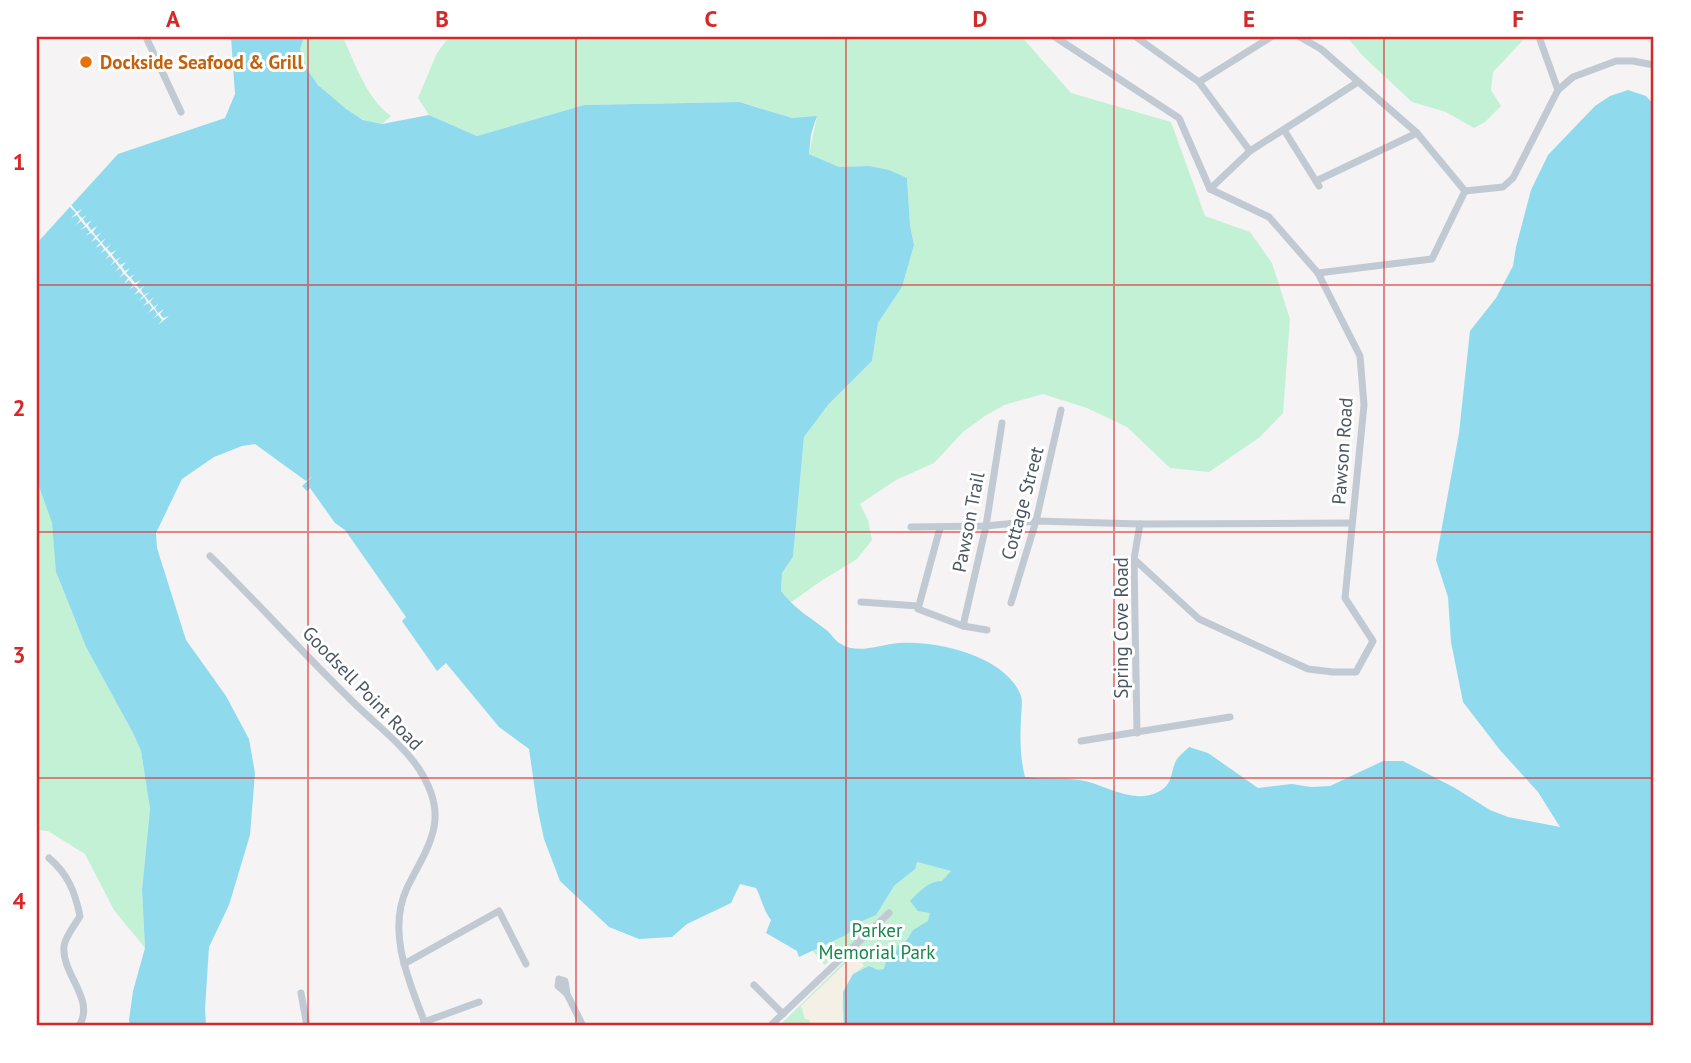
<svg xmlns="http://www.w3.org/2000/svg" width="1691" height="1063" font-family="'PT Sans',sans-serif">
	<style>
		.green { fill: #c3f1d5 }
		.sand { fill: #f5f0e5 }
		.water { fill: #90daee }
		.pier { fill: #f5f3f3 }
		.lines { fill: none; stroke-linecap: round; stroke-linejoin: round }
		.minor { stroke: #c1cad2; stroke-width: 7 }
		.grid { fill: none; stroke: #d62828; stroke-width: 2; stroke-opacity: 0.55 }
		.food-dot { fill: #e8710a; stroke: #fff; stroke-width: 2.5 }
		.labels { text-anchor: middle; stroke-width: 6; stroke-linejoin: round; paint-order: stroke }
		.food-label { font-size: 19px; font-weight: bold; fill: #c56008; stroke: #fff; text-anchor: start }
		.street-label { font-size: 19px; fill: #4a5661; stroke: #fff }
		.park-label { font-size: 19px; fill: #17864f; stroke: #fff }
		.neatline { fill: none; stroke: #d62828; stroke-width: 2.5 }
		.grid-label { font-size: 23px; text-anchor: middle; font-weight: bold; fill: #d62828 }
	</style>
	<rect width="100%" height="100%" fill="#f5f3f3"/>
	<g class="green">
		<path d="M304 37H343C355 64 367 99 391 116L382 124C375 122 367 122 360 118 341 108 297 72 300 47 301 44 303 40 304 37Z"/>
		<polygon points="449,37 1022,37 1071,93 1171,122 1205,216 1250,232 1272,263 1290,319 1283,413 1260,437 1209,472 1170,468 1127,427 1087,408 1043,394 1004,405 985,416 963,432 934,463 896,480 860,504 868,520 872,540 857,559 821,581 790,603 781,591 782,573 793,557 804,437 828,405 872,361 878,323 902,287 914,245 910,225 907,178 869,166 839,167 809,154 817,117 792,118 741,102 584,105 477,136 429,115 418,98 437,53"/>
		<polygon points="1347,37 1526,37 1493,72 1491,90 1501,106 1485,122 1474,128 1446,112 1412,102 1363,56"/>
		<polygon points="37,481 52,523 57,575 86,647 133,733 141,751 150,809 142,890 145,948 114,910 85,854 48,831 37,830"/>
		<path d="M917 862 952 871 935 917 849 1026H779L852 954 844 946 825 965 807 945C827 932 912 880 917 862Z"/>
	</g>
	<path class="sand" d="M853 956 859 958 864 966C841 983 841 999 844 1026H810V1020L805 1019 801 1006Z"/>
	<path class="water" d="M231 37H304L300 49 306 68 318 85 346 109 363 120 382 124 429 115 477 136 584 105 740 102 792 118 817 116 811 134 809 154 839 167 869 166 889 170 907 178 910 225 914 245 902 287 878 323 872 361 828 405 804 437 793 557 782 573 781 591C795 609 808 616 825 629 831 633 835 641 841 644 858 655 881 644 899 643 936 640 1007 656 1021 696 1023 702 1021 712 1021 718 1020 739 1020 757 1025 777 1044 780 1061 777 1080 780 1106 784 1132 806 1160 791 1174 783 1170 771 1177 759 1180 755 1185 751 1189 747L1208 753 1258 788 1292 784 1311 787 1330 786 1383 761H1403L1455 788 1490 810 1508 817 1560 827 1538 792 1500 750 1463 702 1451 642 1448 597 1436 560 1459 433 1470 331 1496 298 1513 266 1516 247 1531 190 1548 155 1595 106 1610 96 1628 90 1646 96 1654 105V1026H844L843 992 853 974 869 966 878 970 884 969 888 955 896 952 898 945 905 943 913 930 928 921 930 913 918 911 910 901C919 892 928 881 942 881L951 871 917 862 915 869 894 886 876 915 862 921 846 935 799 957 797 951 766 933 771 920C763 910 762 899 756 888L740 884 731 903 687 924 672 937 639 939 609 927 560 881 544 839 538 811 529 749 499 727 446 663 437 671 402 621 406 617 345 530 335 523 310 488 307 491 302 486 313 476 306 481 255 444 242 446 214 457 182 479 156 533 157 548 186 640 226 696 249 739 255 773 250 835 229 905 209 947 205 1009 206 1026H130L129 1020 133 991 145 948 142 890 150 809 141 751 133 733 86 647 56 572 52 523 37 481V243L118 154 225 118 235 94Z"/>
	<polygon class="pier" points="68,201 77,212 82,209 78,214 82,218 87,215 83,219 86,224 92,220 88,225 91,230 97,226 93,232 96,236 102,232 97,237 101,242 106,238 102,243 106,248 111,244 107,249 111,253 116,250 112,255 116,260 121,257 117,261 120,265 126,262 122,267 125,271 130,268 126,273 130,277 135,274 131,278 135,283 141,280 136,285 140,289 145,285 141,290 144,295 150,292 145,296 149,301 154,297 150,302 154,307 159,303 155,308 158,313 164,309 160,314 163,318 169,316 158,325 162,320 158,315 153,319 157,314 154,309 148,313 152,308 149,303 143,306 147,302 144,297 139,301 143,296 139,292 134,295 138,290 134,286 129,290 133,285 129,280 124,284 128,278 124,274 119,278 123,273 120,268 115,272 119,267 115,262 110,266 114,261 110,256 105,260 109,255 105,250 100,254 104,249 101,245 95,248 100,243 96,239 91,242 95,237 91,233 85,236 90,232 86,227 80,230 85,226 81,221 76,225 80,220 77,215 71,218 76,213 66,203"/>
	<g class="lines">
		<g class="minor">
			<polyline points="146,37 181,112"/>
			<polyline points="1055,37 1179,118 1210,189 1269,217 1318,273 1360,356 1364,405 1345,598 1373,641 1356,672 1333,672 1308,669 1199,619 1134,559"/>
			<polyline points="1136,37 1199,82 1250,151"/>
			<polyline points="1300,37 1321,49 1417,133 1465,191 1503,187 1513,178 1558,90 1573,77 1616,61 1633,61 1654,65"/>
			<polyline points="1539,37 1558,90"/>
			<polyline points="1199,82 1271,37"/>
			<polyline points="1284,130 1319,186"/>
			<polyline points="1316,181 1417,133"/>
			<polyline points="1210,189 1250,151 1358,82"/>
			<polyline points="1318,273 1432,259 1465,191"/>
			<polyline points="911,527 986,526 1036,521 1140,524 1352,523"/>
			<polyline points="940,528 918,609 963,626 987,630"/>
			<path d="M210 556C257 602 301 651 348 697 370 720 402 743 419 769 428 783 436 802 435 819 434 842 417 867 407 888 386 933 410 983 426 1026"/>
			<polyline points="861,602 918,606"/>
			<polyline points="1011,603 1036,521 1061,410"/>
			<polyline points="963,626 986,526 1002,423"/>
			<polyline points="1137,733 1134,559 1140,524"/>
			<polyline points="1081,741 1230,717"/>
			<path d="M49 858C68 874 75 892 80 916 75 925 65 937 64 946 61 974 96 999 79 1026"/>
			<polyline points="404,964 499,911 526,964"/>
			<polyline points="754,985 783,1014"/>
			<polyline points="301,993 307,1026"/>
			<polyline points="567,994 558,986 559,979 565,981 567,994 583,1026"/>
			<polyline points="424,1022 479,1002"/>
			<polyline points="770,1026 889,913"/>
		</g>
	</g>
	<path class="grid" d="M308 37V1026M576 37V1026M846 37V1026M1114 37V1026M1384 37V1026M37 285H1654M37 532H1654M37 778H1654"/>
	<circle class="food-dot" cx="86" cy="62" r="7"/>
	<g class="labels">
		<g class="food-label">
			<text x="100" y="69">Dockside Seafood &amp; Grill</text>
		</g>
		<g class="street-label">
			<text transform="translate(1342 451) rotate(-86)" y="7">Pawson Road</text>
			<text transform="translate(1022 503) rotate(-75)" y="7">Cottage Street</text>
			<text transform="translate(968 522) rotate(-79)" y="7">Pawson Trail</text>
			<text transform="translate(1121 628) rotate(-90)" y="7">Spring Cove Road</text>
			<text transform="translate(363 688) rotate(46)" y="7">Goodsell Point Road</text>
		</g>
		<g class="park-label">
			<text x="877" y="937">Parker<tspan x="877" dy="22">Memorial Park</tspan></text>
		</g>
	</g>
	<rect width="1691" height="1063" fill="none" stroke="#ffffff" stroke-width="77"/>
	<rect x="38" y="38" width="1614" height="986" class="neatline"/>
	<g class="grid-label">
		<text x="173" y="27">A</text>
		<text x="442" y="27">B</text>
		<text x="711" y="27">C</text>
		<text x="980" y="27">D</text>
		<text x="1249" y="27">E</text>
		<text x="1518" y="27">F</text>
		<text x="19" y="170">1</text>
		<text x="19" y="416">2</text>
		<text x="19" y="663">3</text>
		<text x="19" y="909">4</text>
	</g>
</svg>
